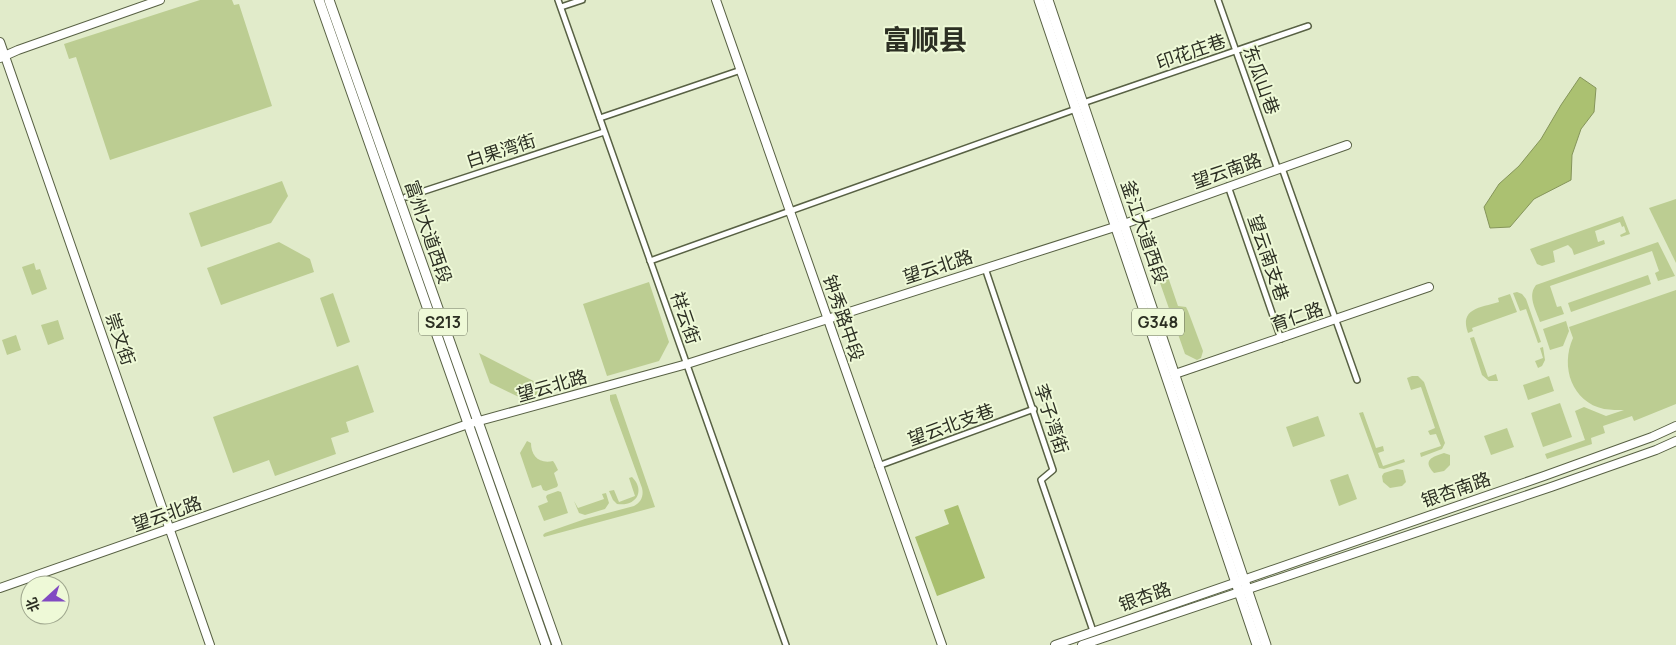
<svg xmlns="http://www.w3.org/2000/svg" width="1676" height="645" font-family="Manrope,'Noto Sans SC',sans-serif">
	<style>
		.green { fill: #bccd92 }
		.forest { fill: #a9bf6f }
		.water { fill: #abc171; stroke: #85955a }
		.lines { fill: none; stroke-linecap: round; stroke-linejoin: round }
		.street-casing { stroke: #586144; stroke-width: 8 }
		.secondary-casing { stroke: #586144; stroke-width: 10 }
		.primary-casing { stroke: #586144; stroke-width: 11 }
		.street { stroke: #fff; stroke-width: 5 }
		.secondary { stroke: #fff; stroke-width: 8 }
		.primary { stroke: #fff; stroke-width: 9 }
		.labels { text-anchor: middle; stroke-width: 4; stroke-linejoin: round; paint-order: stroke }
		.shield { fill: #eef9d7; stroke: #666c59; stroke-width: 1 }
		.shield-label { font-size: 16px; font-weight: bold; fill: #2c2f23 }
		.street-label { font-size: 18px; fill: #2c2f23; stroke: #eef9d7 }
		.town-label { font-size: 28px; font-weight: bold; fill: #2c2f23; stroke: #eef9d7 }
	</style>
	<rect width="100%" height="100%" fill="#e1ebca"/>
	<g class="green">
		<polygon points="200,0 232,0 234,5 239,4 272,106 110,160 76,57 69,59 64,44"/>
		<polygon points="282,181 288,196 271,223 201,247 189,213"/>
		<polygon points="1676,199 1676,263 1649,208"/>
		<polygon points="1623,216 1630,234 1621,237 1620,235 1626,232 1624,226 1622,227 1620,222 1595,231 1598,242 1604,240 1605,244 1574,255 1572,249 1568,245 1553,251 1555,262 1542,266 1537,264 1530,249"/>
		<polygon points="1153,233 1178,306 1186,307 1188,311 1203,351 1201,358 1197,360 1185,354 1147,246"/>
		<polygon points="279,242 310,259 314,272 221,305 207,268"/>
		<path d="M1658 242 1675 276 1658 281 1655 273 1659 271 1652 251 1550 286 1557 307 1561 306 1564 314 1540 322C1536 310 1527 296 1536 285Z"/>
		<polygon points="34,263 36,270 40,269 47,289 32,295 22,267"/>
		<polygon points="1648,275 1651,284 1571,312 1568,303"/>
		<polygon points="649,282 669,342 659,361 607,376 583,304"/>
		<path d="M1676 290V404L1634 421 1632 416 1603 426 1605 433 1591 438 1592 444 1547 459 1545 454 1585 440 1575 411 1584 407 1606 416 1624 410C1618 410 1611 410 1604 409 1572 402 1560 367 1573 338L1569 327Z"/>
		<polygon points="1517,292 1522,294 1526,299 1541,342 1538,343 1526,309 1520,311 1513,293"/>
		<polygon points="333,293 350,342 337,347 320,298"/>
		<path d="M1510 294 1517 312 1472 328 1473 331 1468 333C1459 308 1480 308 1499 302L1498 298Z"/>
		<polygon points="58,320 64,339 48,345 41,325"/>
		<polygon points="1566,321 1569,331 1563,346 1550,350 1543,329"/>
		<polygon points="16,335 21,350 7,355 2,340"/>
		<polygon points="1474,337 1488,377 1496,374 1498,381 1489,381 1482,375 1470,338"/>
		<polygon points="1543,347 1545,360 1542,366 1538,368 1535,361 1543,358 1540,348"/>
		<polygon points="479,353 553,391 523,399 490,383"/>
		<polygon points="358,365 374,412 346,422 349,432 331,438 336,454 275,476 269,460 233,473 213,417"/>
		<polygon points="1412,376 1418,376 1424,382 1445,443 1442,449 1421,457 1420,453 1441,446 1436,434 1430,435 1428,431 1435,428 1421,387 1411,390 1407,378"/>
		<polygon points="1549,376 1554,391 1528,400 1523,385"/>
		<path d="M616 394 655 507 544 537 543 535 545 533 585 519 634 506C641 502 644 496 642 488L610 400V395Z"/>
		<polygon points="1560,403 1572,437 1543,447 1531,413"/>
		<polygon points="1363,412 1376,448 1383,446 1384,451 1378,453 1383,466 1404,459 1405,462 1384,469 1379,468 1359,413"/>
		<polygon points="1318,416 1325,436 1293,447 1286,427"/>
		<polygon points="1507,428 1514,447 1491,455 1484,436"/>
		<path d="M527 441 531 443C531 456 539 464 553 461L555 464 558 470 554 473 558 485 557 487 546 491 543 490 541 485 532 488 520 453Z"/>
		<path d="M1444 453 1450 455V465L1444 471 1434 473C1422 460 1432 457 1444 453Z"/>
		<polygon points="1397,469 1403,470 1406,482 1402,486 1390,488 1383,482 1382,476 1384,473"/>
		<polygon points="1348,474 1357,499 1339,506 1330,480"/>
		<path d="M632 477C646 491 636 507 617 504L613 500 609 491 614 490 619 502 635 496 629 478Z"/>
		<polygon points="558,491 561,492 568,513 544,521 538,506 548,502 546,497 547,495"/>
		<polygon points="606,493 609,503 605,509 585,515 579,513 574,501 578,508 604,499 602,494"/>
	</g>
	<polygon class="forest" points="958,505 985,578 937,596 915,537 949,524 944,510"/>
	<polygon class="water" points="1580,77 1596,88 1594,112 1581,129 1572,155 1571,180 1534,199 1510,227 1490,228 1484,207 1499,184 1519,166 1541,139 1561,105"/>
	<g class="lines">
		<g class="street-casing">
			<g id="street">
				<polyline points="558,0 786,645"/>
				<polyline points="1218,0 1278,170"/>
				<polyline points="561,7 582,0"/>
				<polyline points="1083,103 1308,26"/>
				<polyline points="600,118 741,70"/>
				<polyline points="1282,168 1357,380"/>
				<polyline points="1228,186 1281,339"/>
				<polyline points="406,197 604,132"/>
				<polyline points="650,261 1076,109"/>
				<polyline points="985,268 1053,470 1041,480 1093,631"/>
				<polyline points="878,466 1034,409"/>
			</g>
		</g>
		<g class="secondary-casing">
			<g id="secondary">
				<path d="M716 0C792 215 866 430 942 645"/>
				<polyline points="0,42 210,645"/>
				<polyline points="0,58 18,50 160,0"/>
				<polyline points="1175,374 1429,287"/>
				<polyline points="0,588 468,424 687,364 1124,224 1347,145"/>
				<polyline points="1055,645 1544,476 1652,437 1676,426"/>
				<polyline points="1082,645 1551,487 1656,450 1676,441"/>
			</g>
		</g>
		<g class="primary-casing">
			<g id="primary">
				<polyline points="319,0 546,645"/>
				<polyline points="329,0 557,645"/>
				<polyline points="1039,0 1257,645"/>
				<polyline points="1048,0 1266,645"/>
			</g>
		</g>
		<use href="#street" class="street"/>
		<use href="#secondary" class="secondary"/>
		<use href="#primary" class="primary"/>
	</g>
	<g class="labels">
		<g class="shield">
			<rect x="419" y="308.5" width="48" height="27" rx="4"/>
			<rect x="1132" y="308.5" width="52" height="27" rx="4"/>
		</g>
		<g class="shield-label">
			<text x="443" y="328">S213</text>
			<text x="1158" y="328">G348</text>
		</g>
		<g class="street-label">
			<text transform="translate(1191 52) rotate(-19)" y="6">印花庄巷</text>
			<text transform="translate(1261 80) rotate(70)" y="6">东瓜山巷</text>
			<text transform="translate(501 151) rotate(-18)" y="6">白果湾街</text>
			<text transform="translate(1227 171) rotate(-19)" y="6">望云南路</text>
			<text transform="translate(428 232) rotate(71)" y="6">富州大道西段</text>
			<text transform="translate(1144 232) rotate(71)" y="6">釜江大道西段</text>
			<text transform="translate(1268 258) rotate(71)" y="6">望云南支巷</text>
			<text transform="translate(938 267) rotate(-18)" y="6">望云北路</text>
			<text transform="translate(1297 317) rotate(-19)" y="6">育仁路</text>
			<text transform="translate(685 318) rotate(71)" y="6">祥云街</text>
			<text transform="translate(843 318) rotate(71)" y="6">钟秀路中段</text>
			<text transform="translate(120 339) rotate(71)" y="6">崇文街</text>
			<text transform="translate(552 386) rotate(-16)" y="6">望云北路</text>
			<text transform="translate(1051 419) rotate(72)" y="6">李子湾街</text>
			<text transform="translate(951 425) rotate(-20)" y="6">望云北支巷</text>
			<text transform="translate(1456 490) rotate(-19)" y="6">银杏南路</text>
			<text transform="translate(167 514) rotate(-19)" y="6">望云北路</text>
			<text transform="translate(1145 597) rotate(-19)" y="6">银杏路</text>
		</g>
		<g class="town-label">
			<text x="925" y="50">富顺县</text>
		</g>
	</g>
	<g transform="translate(45 600) rotate(249)"><circle r="24" fill="#eef9d7" stroke="#a0a88f"/>
	<path d="M0-4L9 19L0 12L-9 19Z" fill="#814ac2"/>
	<text y="-8" font-size="14" font-weight="bold" text-anchor="middle" fill="#2c2f23">北</text>
	</g>
</svg>
